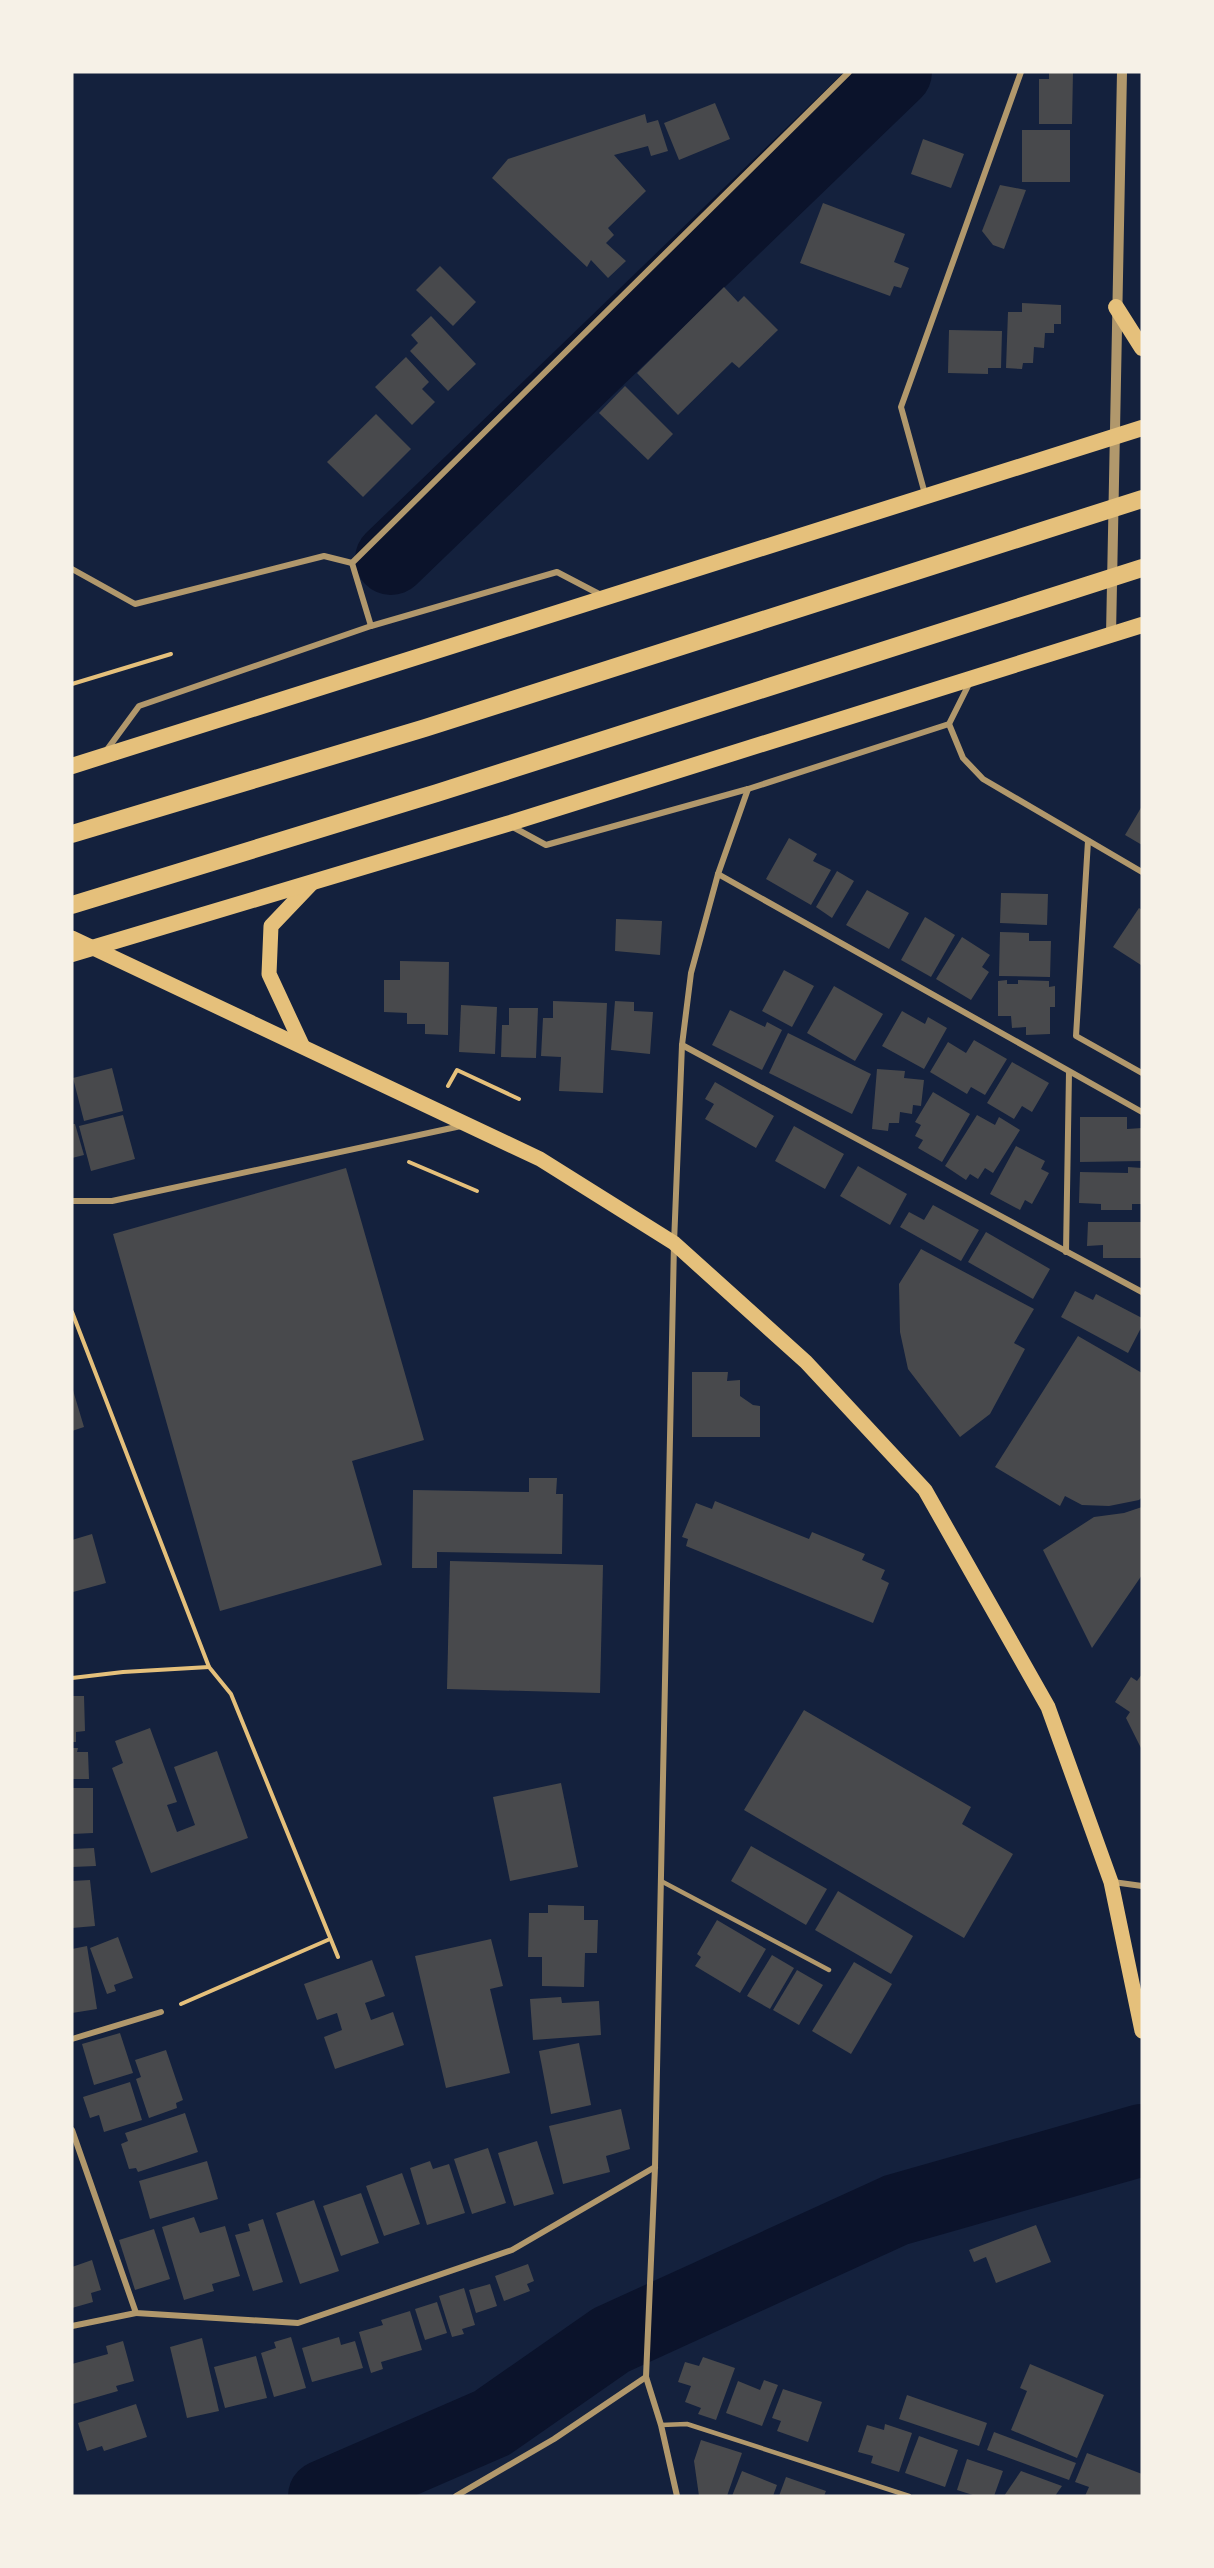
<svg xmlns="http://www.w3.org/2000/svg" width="1214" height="2568" font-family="Signika,sans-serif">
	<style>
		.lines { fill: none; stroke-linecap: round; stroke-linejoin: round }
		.river { stroke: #0b132b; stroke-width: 72 }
		.building { fill: #48494c }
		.path { stroke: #e5c07b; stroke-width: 4 }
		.service { stroke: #b1986c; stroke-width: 4.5 }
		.minor { stroke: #b1986c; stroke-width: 6 }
		.tertiary { stroke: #b1986c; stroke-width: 10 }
		.primary { stroke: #e5c07b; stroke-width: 15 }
		.trunk { stroke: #e5c07b; stroke-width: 16 }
		.motorway { stroke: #e5c07b; stroke-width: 18 }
	</style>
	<rect width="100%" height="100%" fill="#14213d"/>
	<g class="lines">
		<g class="river">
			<polyline points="391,559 896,72"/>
			<polyline points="324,2496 492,2423 611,2340 896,2210 1142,2140"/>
		</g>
	</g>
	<g class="building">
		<polygon points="1049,72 1073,72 1072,124 1039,124 1039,79 1049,79"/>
		<polygon points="715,103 730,139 679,160 664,123"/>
		<polygon points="645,114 647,123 658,120 668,151 651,156 648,146 614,155 646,191 608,228 614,235 606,243 626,261 608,278 591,260 587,267 492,178 508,159"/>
		<rect x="1022" y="130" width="48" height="52"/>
		<polygon points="923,139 964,154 951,188 911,174"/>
		<polygon points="1000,185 1026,190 1004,249 993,245 982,231"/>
		<polygon points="823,203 905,234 894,262 909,268 901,288 894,286 890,296 800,263"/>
		<polygon points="440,266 476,302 453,326 416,290"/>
		<polygon points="724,287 738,302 744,296 778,330 739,368 732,362 678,415 637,373"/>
		<polygon points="1022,303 1061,305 1061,324 1054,324 1054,333 1045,333 1044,348 1034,347 1033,363 1023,363 1022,369 1006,368 1008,312 1022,312"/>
		<polygon points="431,316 476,364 448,391 410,351 418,343 411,335"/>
		<polygon points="949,330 1002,331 1001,368 988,368 988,374 948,373"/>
		<polygon points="406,357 429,382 422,389 435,402 412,425 375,387"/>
		<polygon points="625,386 673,434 648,460 599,413"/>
		<polygon points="376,414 411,449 363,497 327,462"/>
		<polygon points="1142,806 1142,845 1125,835"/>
		<polygon points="789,838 817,854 813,861 831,870 811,905 766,879"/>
		<polygon points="837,871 854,881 832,918 816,907"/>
		<polygon points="867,890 909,913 889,949 846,925"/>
		<polygon points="1001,893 1048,894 1047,925 1000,923"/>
		<polygon points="1139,908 1142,910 1141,965 1113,947"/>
		<polygon points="925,917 955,935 931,977 901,960"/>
		<polygon points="616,919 662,921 660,955 615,951"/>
		<polygon points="1000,932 1029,933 1029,941 1051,941 1050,977 999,976"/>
		<polygon points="962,937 990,955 982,967 989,972 971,1000 936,979"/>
		<polygon points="400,961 449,962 448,1035 425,1034 425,1024 407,1024 407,1013 384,1012 384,980 400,980"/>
		<polygon points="784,970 814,986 792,1027 762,1011"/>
		<polygon points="1007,980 1007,984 1018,984 1018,980 1049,981 1049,987 1055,986 1055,1007 1050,1007 1050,1034 1026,1035 1026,1027 1012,1028 1011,1016 998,1016 998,981"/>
		<polygon points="834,986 883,1014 855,1061 807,1033"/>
		<polygon points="553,1001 607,1003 603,1093 559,1091 561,1057 541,1056 543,1018 553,1018"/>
		<polygon points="615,1001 634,1002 634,1011 653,1012 650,1054 611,1050"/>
		<polygon points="461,1005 497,1007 495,1054 459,1052"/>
		<polygon points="509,1008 538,1008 536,1058 501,1057 502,1025 509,1025"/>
		<polygon points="730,1010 765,1027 767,1022 782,1030 762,1070 712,1045"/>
		<polygon points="902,1011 925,1024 928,1017 947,1028 924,1069 882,1046"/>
		<polygon points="788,1033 871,1074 852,1114 769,1073"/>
		<polygon points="974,1040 1007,1059 985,1095 971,1087 967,1094 930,1072 948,1042 966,1053"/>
		<polygon points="1012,1062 1049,1083 1032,1112 1022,1106 1014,1119 987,1103"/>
		<polygon points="112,1068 123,1111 84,1121 73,1078"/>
		<polygon points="877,1069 905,1071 904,1078 924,1080 921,1106 913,1105 912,1114 900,1112 899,1123 889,1123 888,1131 872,1129"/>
		<polygon points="715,1082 774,1116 756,1148 705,1119 714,1104 705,1099"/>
		<polygon points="933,1092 970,1114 942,1162 918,1148 923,1140 915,1136 921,1125 915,1122"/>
		<polygon points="123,1115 135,1159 91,1171 79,1126"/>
		<polygon points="977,1115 995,1125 999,1117 1020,1130 993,1173 985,1168 978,1179 970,1174 966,1180 945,1166"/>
		<polygon points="1080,1117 1127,1117 1127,1129 1142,1128 1142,1161 1080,1162"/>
		<polygon points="72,1124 75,1124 84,1155 72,1158"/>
		<polygon points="794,1126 844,1154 825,1189 775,1161"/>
		<polygon points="1016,1146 1045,1161 1041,1169 1049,1173 1032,1204 1025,1200 1020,1210 990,1194"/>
		<polygon points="858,1166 907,1194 890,1225 840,1196"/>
		<polygon points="1128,1167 1142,1168 1142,1204 1132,1204 1132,1210 1101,1210 1101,1204 1079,1203 1080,1172 1128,1173"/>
		<polygon points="346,1168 424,1440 352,1461 382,1565 220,1611 113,1234"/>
		<polygon points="933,1205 979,1230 961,1261 900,1227 909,1212 924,1220"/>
		<polygon points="1088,1222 1142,1222 1142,1258 1103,1258 1103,1245 1087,1246"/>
		<polygon points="986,1232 1050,1269 1033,1299 968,1262"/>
		<polygon points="921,1249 1034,1309 1014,1343 1025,1349 990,1414 960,1437 908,1369 900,1332 899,1284"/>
		<polygon points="1075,1291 1093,1300 1096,1294 1142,1318 1142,1326 1128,1353 1061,1317"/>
		<polygon points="1078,1336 1142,1373 1142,1497 1139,1500 1109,1506 1082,1505 1065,1496 1060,1506 995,1467"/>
		<polygon points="692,1372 728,1372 727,1381 740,1380 740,1396 753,1405 760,1406 760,1437 692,1437"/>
		<polygon points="72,1387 84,1427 72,1431"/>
		<polygon points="529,1478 557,1478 556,1494 563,1494 562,1554 437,1552 437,1568 412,1568 413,1490 529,1492"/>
		<polygon points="715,1501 809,1539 812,1532 865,1554 862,1560 885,1570 881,1579 889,1583 873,1623 686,1546 688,1539 682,1537 696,1503 712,1509"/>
		<polygon points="1142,1507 1142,1575 1092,1648 1043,1550 1094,1517 1124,1513"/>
		<polygon points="92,1534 106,1583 73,1592 72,1540"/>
		<polygon points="450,1561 603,1565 600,1693 447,1689"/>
		<polygon points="1142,1674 1142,1750 1126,1718 1130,1712 1115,1702 1131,1677 1137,1681"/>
		<polygon points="72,1696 84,1696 85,1731 76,1732 76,1742 72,1742"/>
		<polygon points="804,1710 971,1807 962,1824 1013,1854 964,1938 744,1810"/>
		<polygon points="150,1728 177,1802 167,1805 177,1832 195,1825 174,1767 217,1751 248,1838 151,1873 112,1768 123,1763 115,1741"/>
		<polygon points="72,1748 78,1748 77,1752 88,1752 89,1779 72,1779"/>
		<polygon points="561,1783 578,1867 510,1881 493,1797"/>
		<polygon points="72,1788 93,1788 93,1833 72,1834"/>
		<polygon points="751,1846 827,1889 806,1925 731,1881"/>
		<polygon points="94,1848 96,1866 72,1867 72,1849"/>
		<polygon points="90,1880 95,1926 72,1928 72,1881"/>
		<polygon points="838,1891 913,1936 891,1974 815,1930"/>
		<polygon points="548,1905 584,1906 584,1920 598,1920 597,1953 585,1953 584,1987 542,1986 542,1957 528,1957 529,1913 548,1913"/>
		<polygon points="717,1920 766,1949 740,1993 695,1966 701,1957 697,1954"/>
		<polygon points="118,1937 133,1978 114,1985 116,1991 107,1994 90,1948"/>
		<polygon points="491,1939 503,1986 490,1989 510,2073 446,2088 415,1956"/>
		<polygon points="87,1946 97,2009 72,2013 72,1949"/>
		<polygon points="772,1955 794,1968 770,2009 747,1996"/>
		<polygon points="372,1960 385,1996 365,2003 371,2020 393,2012 404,2045 335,2069 324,2037 342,2030 337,2013 317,2020 304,1984"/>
		<polygon points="854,1962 892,1984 851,2054 812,2031"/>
		<polygon points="797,1970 823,1985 799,2025 773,2010"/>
		<polygon points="561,1997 562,2003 599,2001 601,2035 533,2040 530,1999"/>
		<polygon points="120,2033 133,2073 94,2085 82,2044"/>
		<polygon points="579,2043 591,2105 551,2114 539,2051"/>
		<polygon points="166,2050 183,2100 176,2103 177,2108 149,2118 136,2079 141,2077 135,2060"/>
		<polygon points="130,2082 142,2120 104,2132 99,2115 90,2118 83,2097"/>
		<polygon points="621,2109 630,2149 606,2156 610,2172 563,2184 549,2126"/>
		<polygon points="185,2113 198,2152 138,2172 136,2168 129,2169 121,2144 128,2141 125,2133"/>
		<polygon points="537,2141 554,2194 514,2206 498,2153"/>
		<polygon points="488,2148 506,2203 472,2214 454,2159"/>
		<polygon points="207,2161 218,2199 150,2219 139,2181"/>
		<polygon points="430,2161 433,2169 449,2164 465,2213 427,2225 410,2168"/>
		<polygon points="402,2173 420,2224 384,2236 366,2186"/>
		<polygon points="361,2193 379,2243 341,2256 323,2206"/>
		<polygon points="314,2200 339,2271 300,2284 276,2213"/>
		<polygon points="194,2217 200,2233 225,2226 240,2276 212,2284 214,2291 184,2300 162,2227"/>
		<polygon points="263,2219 283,2282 253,2291 235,2235 250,2231 248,2224"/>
		<polygon points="1036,2225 1051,2262 996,2283 986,2257 974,2262 969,2250"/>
		<polygon points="154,2229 170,2279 135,2290 119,2240"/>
		<polygon points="92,2260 101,2290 91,2293 93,2302 72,2308 72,2267"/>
		<polygon points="528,2264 534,2281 527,2284 530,2291 504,2301 495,2276"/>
		<polygon points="490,2284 497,2306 476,2313 469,2290"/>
		<polygon points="464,2288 475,2325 462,2329 464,2334 452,2337 439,2296"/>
		<polygon points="437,2302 447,2333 425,2340 415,2309"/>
		<polygon points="410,2311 422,2350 381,2362 383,2369 371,2373 359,2332 383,2325 381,2320"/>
		<polygon points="291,2337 306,2388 274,2397 261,2353 276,2348 274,2342"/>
		<polygon points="339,2337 341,2345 355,2341 363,2368 312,2382 302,2348"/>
		<polygon points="202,2338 219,2411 187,2418 170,2347"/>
		<polygon points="123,2341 134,2381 116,2386 118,2391 73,2404 72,2364 108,2354 106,2346"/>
		<polygon points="256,2356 267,2398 225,2408 214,2367"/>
		<polygon points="703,2357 735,2368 716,2420 698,2414 701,2408 685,2402 691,2386 678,2382 685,2362 699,2366"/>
		<polygon points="1030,2364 1104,2395 1077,2458 1011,2430 1027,2391 1020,2388"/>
		<polygon points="764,2380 778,2385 762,2426 726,2413 738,2381 760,2390"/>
		<polygon points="783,2389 822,2402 808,2442 777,2431 781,2421 772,2418"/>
		<polygon points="907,2395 987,2423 979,2446 899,2419"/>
		<polygon points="136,2404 147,2437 104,2451 102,2446 87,2451 78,2423"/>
		<polygon points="885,2424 912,2433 899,2472 871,2463 873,2456 858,2452 867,2425 884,2430"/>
		<polygon points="994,2432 1076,2463 1069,2480 987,2450"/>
		<polygon points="919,2436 958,2450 945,2487 905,2473"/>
		<polygon points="701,2440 742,2453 727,2496 699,2496 694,2461"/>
		<polygon points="1087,2453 1142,2474 1142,2496 1085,2496 1089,2487 1075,2482"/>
		<polygon points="967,2459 1003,2471 994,2496 976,2496 957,2490"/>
		<polygon points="742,2471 777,2485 773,2496 732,2496"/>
		<polygon points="1021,2471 1062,2486 1055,2496 1004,2496"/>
		<polygon points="786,2477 826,2491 824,2496 779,2496"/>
	</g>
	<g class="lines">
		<g class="path">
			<polyline points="72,684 171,654"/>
			<polyline points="448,1086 457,1070 519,1099"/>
			<polyline points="409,1162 477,1191"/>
			<polyline points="72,1312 209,1667 231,1694 338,1957"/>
			<polyline points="72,1678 123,1672 209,1667"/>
			<polyline points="181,2004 330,1939"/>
		</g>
		<g class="service">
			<polyline points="661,1881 829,1970"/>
			<polyline points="661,2425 687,2424 909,2496"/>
		</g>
		<g class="minor">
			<polyline points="925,494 901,407 1021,72"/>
			<polyline points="72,569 135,604 324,556 352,563"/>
			<polyline points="371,626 352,563 849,72"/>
			<polyline points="949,724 963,758 983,779 1142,872"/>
			<polyline points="106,751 139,706 371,626 557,572 601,595"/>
			<polyline points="511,826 546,845 748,789 949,724 970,682"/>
			<polyline points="1088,841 1076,1036 1142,1073"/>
			<polyline points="718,874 1142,1112"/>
			<polyline points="682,1045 1142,1292"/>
			<polyline points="72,1201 112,1201 461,1126"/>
			<polyline points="1066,1252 1069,1072"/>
			<polyline points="1113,1882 1142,1886"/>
			<polyline points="72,2039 161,2012"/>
			<polyline points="72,2130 136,2313 298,2323 512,2250 655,2167"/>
			<polyline points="72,2326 136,2313"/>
			<polyline points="456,2496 554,2439 646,2377"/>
			<polyline points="677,2496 661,2425 646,2377 655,2167 674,1243 682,1045 691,973 718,874 748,789"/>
		</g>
		<polyline class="tertiary" points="1111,635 1122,72"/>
		<g class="primary">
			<polyline points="72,938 540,1159 674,1243 806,1362 925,1490 1048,1707 1111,1882 1142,2031"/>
			<polyline points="302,1045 269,974 271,926 312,883"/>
		</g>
		<g class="trunk">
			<polyline points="1116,307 1142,348"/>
			<polyline points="72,766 1142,428"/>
			<polyline points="72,954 507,824 1142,625"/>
		</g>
		<g class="motorway">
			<polyline points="72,834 425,728 1142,499"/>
			<polyline points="72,905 437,793 1142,568"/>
		</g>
	</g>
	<rect width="1214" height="2568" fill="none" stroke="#f6f1e7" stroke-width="147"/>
</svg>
